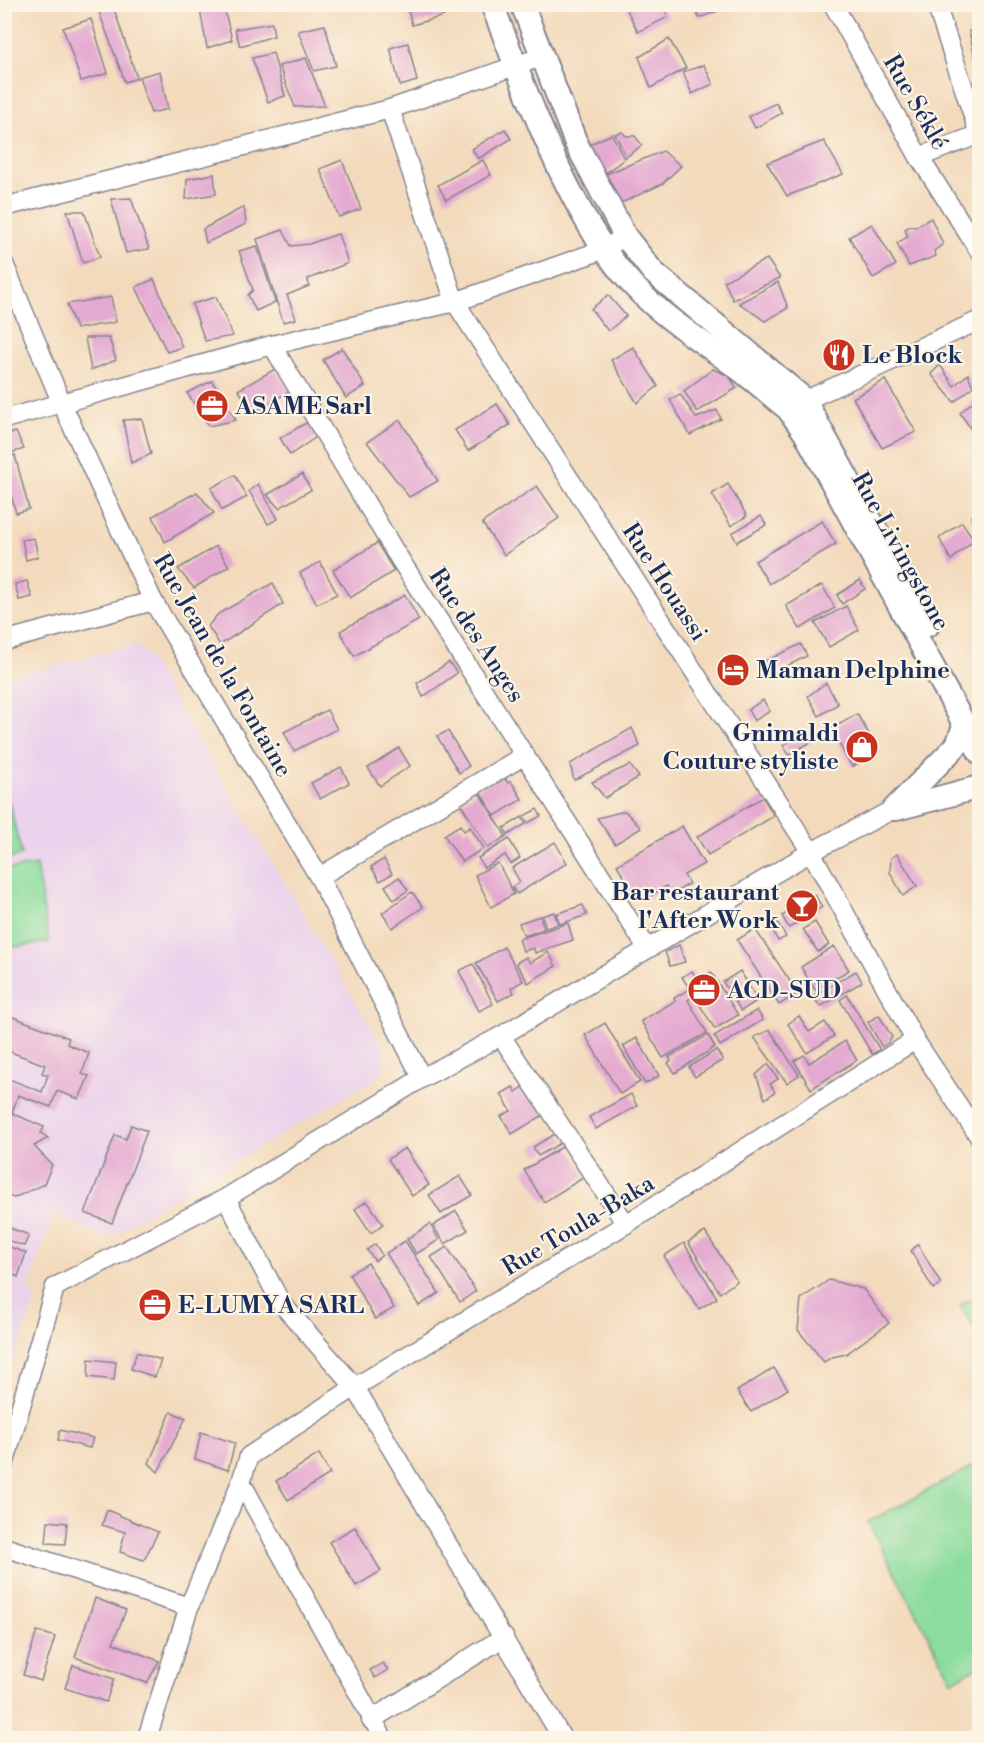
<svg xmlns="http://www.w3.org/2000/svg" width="984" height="1743" font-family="'Libre Bodoni',serif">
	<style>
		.built { fill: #ead1ec }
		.green { fill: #8bdc9d; stroke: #53867e; stroke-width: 1.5 }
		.building { fill: #e4aad1 }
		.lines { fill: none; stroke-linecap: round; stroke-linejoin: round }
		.minor-casing { stroke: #87848d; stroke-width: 21 }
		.tertiary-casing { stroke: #87848d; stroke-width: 26 }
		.minor { stroke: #fff; stroke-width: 18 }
		.tertiary { stroke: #fff; stroke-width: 22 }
		.labels { text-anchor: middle; stroke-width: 4.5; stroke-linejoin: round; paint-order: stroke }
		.street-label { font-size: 24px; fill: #1b2f5e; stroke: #fcf5e5 }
		.poi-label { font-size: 24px; font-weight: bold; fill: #1b2f5e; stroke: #fcf5e5; text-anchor: start }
	</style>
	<rect width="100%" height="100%" fill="#fcf5e5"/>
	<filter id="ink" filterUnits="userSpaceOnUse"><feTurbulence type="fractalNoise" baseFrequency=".0167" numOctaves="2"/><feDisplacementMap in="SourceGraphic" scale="12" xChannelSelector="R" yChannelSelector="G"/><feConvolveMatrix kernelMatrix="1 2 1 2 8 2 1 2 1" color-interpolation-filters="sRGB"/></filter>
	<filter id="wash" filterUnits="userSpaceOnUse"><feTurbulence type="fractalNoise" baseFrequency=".008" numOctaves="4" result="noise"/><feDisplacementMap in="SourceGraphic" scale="24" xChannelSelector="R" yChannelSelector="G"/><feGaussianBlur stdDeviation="1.35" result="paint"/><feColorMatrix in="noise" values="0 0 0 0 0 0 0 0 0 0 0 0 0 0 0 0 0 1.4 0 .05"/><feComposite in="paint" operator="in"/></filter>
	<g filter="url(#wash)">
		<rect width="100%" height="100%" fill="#f3dabc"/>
		<polygon class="built" points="135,645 146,653 384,1049 383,1074 108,1237 53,1215 28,1288 36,1299 5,1381 5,678"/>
		<g class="green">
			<polygon points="4,784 22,855 5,860 4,860"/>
			<polygon points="36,865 49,942 8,948 5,927 5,870"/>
			<polygon points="979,1294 979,1337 960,1305"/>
			<polygon points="979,1463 979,1667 952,1681 868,1522"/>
		</g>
		<g id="blocks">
			<g class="building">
				<polygon points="199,4 223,4 232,40 207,48"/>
				<polygon points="406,4 440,4 444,16 412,25"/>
				<polygon points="624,4 662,4 668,17 638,32"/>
				<polygon points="711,4 733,4 733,5 699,18 696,11"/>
				<polygon points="113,6 137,78 125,82 99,12"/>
				<polygon points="91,19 108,73 81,81 63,28"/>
				<polygon points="272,23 274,36 240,46 235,29"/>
				<polygon points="325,25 336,66 314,71 298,31"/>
				<polygon points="980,28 980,57 975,58 969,31"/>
				<polygon points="669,39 686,68 651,88 639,57"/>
				<polygon points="408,43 417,81 400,86 390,48"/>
				<polygon points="273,53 285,96 268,102 252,58"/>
				<polygon points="306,58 325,106 295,107 279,66"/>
				<polygon points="704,65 713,84 692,94 683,72"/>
				<polygon points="160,71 168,109 151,113 139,77"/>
				<polygon points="776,103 782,113 755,128 749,116"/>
				<polygon points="505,129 511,139 478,159 472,149"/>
				<polygon points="622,132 626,136 635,136 642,145 626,157 615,134"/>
				<polygon points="612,134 624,159 599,178 586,146"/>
				<polygon points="824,141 843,174 787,196 767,163"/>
				<polygon points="663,151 681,166 662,184 619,204 606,174"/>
				<polygon points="342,160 361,209 339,217 320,169"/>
				<polygon points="483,160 491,175 446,200 438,185"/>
				<polygon points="214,174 216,194 186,199 187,179"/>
				<polygon points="131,198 149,249 126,253 111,199"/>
				<polygon points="244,207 246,224 206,243 203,229"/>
				<polygon points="67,211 84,211 100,257 83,263"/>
				<polygon points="931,218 943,244 934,251 936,256 909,266 897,243 908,237 905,229 910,226 915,227"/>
				<polygon points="872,224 896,265 873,278 849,237"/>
				<polygon points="283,230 291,246 309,244 338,234 348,263 308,279 309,286 287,295 296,319 283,322 257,239"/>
				<polygon points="257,246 275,302 256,311 248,295 253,290 239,251"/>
				<polygon points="767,259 780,278 733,300 724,281"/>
				<polygon points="154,279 182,347 167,352 136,287"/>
				<polygon points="778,282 788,308 765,321 739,303"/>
				<polygon points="608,295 626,316 608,331 591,309"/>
				<polygon points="111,297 116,322 76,329 67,304"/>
				<polygon points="216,297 233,336 205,341 192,304"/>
				<polygon points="85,338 109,338 116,360 91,370"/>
				<polygon points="633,347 658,386 637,403 611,360"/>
				<polygon points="342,348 365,386 346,398 323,360"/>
				<polygon points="940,365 954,386 968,374 973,387 954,402 931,374"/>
				<polygon points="275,369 290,391 255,412 238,390"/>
				<polygon points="713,369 729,376 737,388 697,412 684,391"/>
				<polygon points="885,380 916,432 882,448 853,398"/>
				<polygon points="212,381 236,420 209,426 187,393"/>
				<polygon points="680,394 696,418 717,410 721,419 690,435 670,400"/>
				<polygon points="980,395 980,442 960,413"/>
				<polygon points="497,404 510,425 468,451 455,430"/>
				<polygon points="142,419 151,454 131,463 123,420"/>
				<polygon points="400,420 438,481 409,497 367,442"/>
				<polygon points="306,423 319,435 290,455 280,438"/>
				<polygon points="16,432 24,449 4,455 4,435"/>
				<polygon points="15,455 29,509 16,513 4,470 4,458"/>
				<polygon points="302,474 311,490 279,508 267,495"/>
				<polygon points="235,475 247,497 222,510 211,488"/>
				<polygon points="258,484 278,519 268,524 249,491"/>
				<polygon points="728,484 747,516 731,526 712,494"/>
				<polygon points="537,486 559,518 504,555 482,523"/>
				<polygon points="197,492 214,513 165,542 153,516"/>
				<polygon points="980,513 980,536 971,517"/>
				<polygon points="761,516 766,525 737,542 732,533"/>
				<polygon points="822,521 836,544 769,584 755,561"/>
				<polygon points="962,522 974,540 951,560 939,538"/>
				<polygon points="34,538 38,557 26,560 22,540"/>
				<polygon points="377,543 394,571 350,598 333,570"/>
				<polygon points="216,546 229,566 194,588 178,569"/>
				<polygon points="320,562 337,594 317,604 300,573"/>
				<polygon points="860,580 865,589 842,604 837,595"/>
				<polygon points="27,581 32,597 19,600 15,584"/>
				<polygon points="273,583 283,604 220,645 208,626 218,614"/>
				<polygon points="822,585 835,608 800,629 786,606"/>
				<polygon points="405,595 419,620 354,656 340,631"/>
				<polygon points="846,606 859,630 829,647 815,623"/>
				<polygon points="801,644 807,656 767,676 761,663"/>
				<polygon points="449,662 457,673 423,697 417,683"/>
				<polygon points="826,683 838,704 819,716 808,696"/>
				<polygon points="763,700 770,711 754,721 748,710"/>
				<polygon points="327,710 337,729 294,751 284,732"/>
				<polygon points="857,714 879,751 852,767 831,729"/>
				<polygon points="632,728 640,746 574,780 570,764"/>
				<polygon points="448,731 469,766 459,773 437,736"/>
				<polygon points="806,733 811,742 789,755 783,745"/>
				<polygon points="399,748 410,766 380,786 368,768"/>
				<polygon points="630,765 639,777 605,798 592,782"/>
				<polygon points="341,767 349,783 320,799 311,783"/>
				<polygon points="502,774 508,783 511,781 522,799 495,816 478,789"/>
				<polygon points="478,791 506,836 488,848 460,803"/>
				<polygon points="763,797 774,816 708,855 697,837"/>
				<polygon points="537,809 541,816 528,823 524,816"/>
				<polygon points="625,811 641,828 615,844 597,818"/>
				<polygon points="522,817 526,824 508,835 504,828"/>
				<polygon points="460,825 464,831 470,827 484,848 462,862 444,835"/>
				<polygon points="682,826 704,864 684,875 689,884 671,895 666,886 644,900 640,894 636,897 617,865"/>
				<polygon points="509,839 520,858 511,864 505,855 484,868 478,858"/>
				<polygon points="555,842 567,863 517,894 512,887 520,882 512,868"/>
				<polygon points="897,854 917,886 903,896 890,872 891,858"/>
				<polygon points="384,859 392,874 380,881 371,867"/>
				<polygon points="498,863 514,894 491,907 475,875"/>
				<polygon points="399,877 408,890 394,900 385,886"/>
				<polygon points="412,892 423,907 392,928 382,913"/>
				<polygon points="815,895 822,907 789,928 782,916"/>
				<polygon points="583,905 587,915 560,924 556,914"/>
				<polygon points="554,912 558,924 546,928 542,916"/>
				<polygon points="540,916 544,929 524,936 519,923"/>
				<polygon points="815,922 829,945 818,952 803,929"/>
				<polygon points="568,923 573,940 535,953 534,948 523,951 519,939"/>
				<polygon points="778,923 786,937 778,941 771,927"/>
				<polygon points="755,929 798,993 779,1005 737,940"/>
				<polygon points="679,945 685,962 670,966 665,952"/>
				<polygon points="834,946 849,970 815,990 801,967"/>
				<polygon points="504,947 523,981 511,988 514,993 498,1001 476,963"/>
				<polygon points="548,952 556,966 528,983 516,963 526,957 530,963"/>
				<polygon points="473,964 493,1004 479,1011 459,971"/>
				<polygon points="692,971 698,980 711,972 738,1015 715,1029 682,977"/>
				<polygon points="740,971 758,1000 741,1011 723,982"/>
				<polygon points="856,971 862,982 820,1007 813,996"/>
				<polygon points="688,990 692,997 688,1000 707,1033 663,1058 641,1021 675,1001 674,998"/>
				<polygon points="847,995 880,1050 872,1054 840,1000"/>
				<polygon points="757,1010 763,1020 720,1046 714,1036"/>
				<polygon points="5,1014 69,1038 67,1044 89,1053 82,1074 89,1076 79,1099 57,1091 51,1107 18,1095 12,1113 44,1127 41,1133 48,1138 34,1146 52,1165 44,1184 14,1198 4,1195 4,1077 42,1092 48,1075 42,1073 45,1065 8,1051 5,1059"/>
				<polygon points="879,1015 892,1037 889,1042 882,1047 868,1022"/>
				<polygon points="799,1016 809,1032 825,1022 834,1036 807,1053 788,1024"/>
				<polygon points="605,1023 640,1082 620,1094 585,1035"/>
				<polygon points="770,1030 799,1075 787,1083 754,1037"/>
				<polygon points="708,1035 715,1047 675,1073 668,1063 671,1061 669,1057"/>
				<polygon points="637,1038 659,1076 645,1084 623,1046"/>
				<polygon points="845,1041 857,1060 811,1089 794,1061 804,1055 809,1063"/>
				<polygon points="716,1050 723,1060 695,1077 689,1067"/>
				<polygon points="768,1064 778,1079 770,1084 775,1092 765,1099 756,1075"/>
				<polygon points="525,1086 545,1114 512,1134 501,1116 511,1111 501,1094 513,1087 516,1092"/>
				<polygon points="631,1094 637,1106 596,1129 589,1117"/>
				<polygon points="131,1125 147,1131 112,1223 85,1213 115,1135 126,1139"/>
				<polygon points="555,1134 557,1138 562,1135 566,1140 538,1156 533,1147"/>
				<polygon points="567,1144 586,1176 544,1202 524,1170"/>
				<polygon points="405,1148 429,1185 412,1196 388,1159"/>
				<polygon points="460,1176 472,1195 441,1214 429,1195"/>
				<polygon points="367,1201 383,1224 371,1233 355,1209"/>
				<polygon points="456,1211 468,1230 445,1244 433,1226"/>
				<polygon points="430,1224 439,1240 416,1254 407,1239"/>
				<polygon points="4,1226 29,1235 24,1246 4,1239"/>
				<polygon points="705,1232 737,1281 720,1293 688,1242"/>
				<polygon points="405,1241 439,1293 419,1306 386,1253"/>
				<polygon points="684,1243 717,1298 699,1309 664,1256"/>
				<polygon points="375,1244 382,1255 375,1261 367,1250"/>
				<polygon points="918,1244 941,1284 933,1289 911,1251"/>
				<polygon points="4,1245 26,1253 18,1277 14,1275 4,1294"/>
				<polygon points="447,1247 476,1291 460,1302 431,1257"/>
				<polygon points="368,1263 394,1308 375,1319 349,1274"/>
				<polygon points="829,1280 863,1289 889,1323 846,1354 832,1357 824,1362 798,1330 801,1299"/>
				<polygon points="137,1352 161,1360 155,1377 131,1369"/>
				<polygon points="89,1359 116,1362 114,1380 88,1377"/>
				<polygon points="774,1368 788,1389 751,1412 737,1391"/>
				<polygon points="171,1412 186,1418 158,1472 149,1463"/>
				<polygon points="60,1430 93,1438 90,1448 58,1440"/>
				<polygon points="201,1432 235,1443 228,1470 195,1459"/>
				<polygon points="319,1454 330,1474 288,1500 276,1481"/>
				<polygon points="107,1510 158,1532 144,1560 120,1552 125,1532 102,1525"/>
				<polygon points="48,1521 67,1523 65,1544 46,1543"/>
				<polygon points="355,1527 381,1571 356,1586 329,1542"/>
				<polygon points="95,1598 126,1610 113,1643 159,1661 147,1683 75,1657"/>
				<polygon points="37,1631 55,1637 41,1681 23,1675"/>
				<polygon points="383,1663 388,1670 375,1678 370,1670"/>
				<polygon points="73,1665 114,1679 106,1702 65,1688"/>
			</g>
		</g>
	</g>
	<g filter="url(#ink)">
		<use href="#blocks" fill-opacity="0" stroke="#87848d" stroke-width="1.5"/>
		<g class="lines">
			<g class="minor-casing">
				<g id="minor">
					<polyline points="833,4 919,157 980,252"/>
					<polyline points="936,4 979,134"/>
					<polyline points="390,109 455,302 811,852 915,1040 980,1138"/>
					<polyline points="919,157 980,134"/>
					<polyline points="4,207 390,109 541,57"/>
					<polyline points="4,264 62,404 153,601 319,877 422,1078"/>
					<polyline points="272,345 394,550 647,948"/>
					<polyline points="793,406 980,320"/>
					<polyline points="4,419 272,345 455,302 605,249 625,236"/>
					<polyline points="4,641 153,601"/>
					<polyline points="319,877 525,755"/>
					<polyline points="501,1036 626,1224"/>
					<polyline points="226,1198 281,1303 355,1387 562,1738"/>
					<polyline points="4,1465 55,1287 226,1198 422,1078 501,1036 811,852 894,809"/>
					<polyline points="241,1482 383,1738"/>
					<polyline points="4,1547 189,1607"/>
					<polyline points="371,1720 504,1637"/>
					<polyline points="147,1738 189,1607 241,1482 249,1456 355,1387 626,1224 915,1040"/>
				</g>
			</g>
			<g class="tertiary-casing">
				<g id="tertiary">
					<path d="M492 4C524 87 566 206 623 274 655 313 699 339 739 369 756 382 772 396 788 409L805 433 980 753"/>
					<polyline points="522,4 576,143 625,236 653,272 804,399 928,625"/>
					<polyline points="894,809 957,745 964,726"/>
					<polyline points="896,809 980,787"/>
				</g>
			</g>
			<use href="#minor" class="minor"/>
			<use href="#tertiary" class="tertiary"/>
		</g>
	</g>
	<defs>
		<g id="restaurant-disc" transform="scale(1.725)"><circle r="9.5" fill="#c8321e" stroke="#fcf5e5"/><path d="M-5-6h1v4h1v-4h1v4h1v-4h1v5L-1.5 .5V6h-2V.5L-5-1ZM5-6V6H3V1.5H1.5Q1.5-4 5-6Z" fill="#fff"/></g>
		<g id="office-disc" transform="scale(1.725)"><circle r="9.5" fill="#c8321e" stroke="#fcf5e5"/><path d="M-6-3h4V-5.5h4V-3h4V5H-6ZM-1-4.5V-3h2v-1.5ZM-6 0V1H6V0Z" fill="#fff"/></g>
		<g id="hotel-disc" transform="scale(1.725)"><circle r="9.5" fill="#c8321e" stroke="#fcf5e5"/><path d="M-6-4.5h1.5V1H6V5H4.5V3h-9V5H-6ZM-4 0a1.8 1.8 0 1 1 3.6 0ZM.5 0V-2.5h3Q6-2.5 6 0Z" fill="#fff"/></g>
		<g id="shop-disc" transform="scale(1.725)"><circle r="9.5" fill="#c8321e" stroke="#fcf5e5"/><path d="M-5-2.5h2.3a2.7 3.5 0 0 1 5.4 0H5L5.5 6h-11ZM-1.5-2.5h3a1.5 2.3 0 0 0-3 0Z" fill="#fff"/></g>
		<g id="bar-disc" transform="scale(1.725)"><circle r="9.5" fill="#c8321e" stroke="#fcf5e5"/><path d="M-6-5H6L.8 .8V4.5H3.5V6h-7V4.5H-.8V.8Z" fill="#fff"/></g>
	</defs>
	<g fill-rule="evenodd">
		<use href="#restaurant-disc" x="839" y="355"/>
		<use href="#office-disc" x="212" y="406"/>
		<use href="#hotel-disc" x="733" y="670"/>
		<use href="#shop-disc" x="862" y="747"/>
		<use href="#bar-disc" x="802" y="906"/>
		<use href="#office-disc" x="704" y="990"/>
		<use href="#office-disc" x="155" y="1305"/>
	</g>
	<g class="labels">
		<g class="street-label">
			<text transform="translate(916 102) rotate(60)" y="8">Rue Séklé</text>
			<text transform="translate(901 551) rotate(61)" y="8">Rue Livingstone</text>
			<text transform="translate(665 582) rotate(57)" y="8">Rue Houassi</text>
			<text transform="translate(477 635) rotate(57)" y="8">Rue des Anges</text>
			<text transform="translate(223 665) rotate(60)" y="8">Rue Jean de la Fontaine</text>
			<text transform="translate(578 1225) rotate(-31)" y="8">Rue Toula-Baka</text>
		</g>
		<g class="poi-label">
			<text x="862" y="363">Le Block</text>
			<text x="235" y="414">ASAME Sarl</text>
			<text x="756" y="678">Maman Delphine</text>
			<text x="839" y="741" text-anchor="end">Gnimaldi<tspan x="839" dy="28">Couture styliste</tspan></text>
			<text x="779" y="900" text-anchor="end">Bar restaurant<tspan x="779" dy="28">l'After Work</tspan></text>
			<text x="727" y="998">ACD-SUD</text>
			<text x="178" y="1313">E-LUMYA SARL</text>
		</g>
	</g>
	<rect width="984" height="1743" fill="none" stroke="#fcf5e5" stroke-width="24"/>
</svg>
